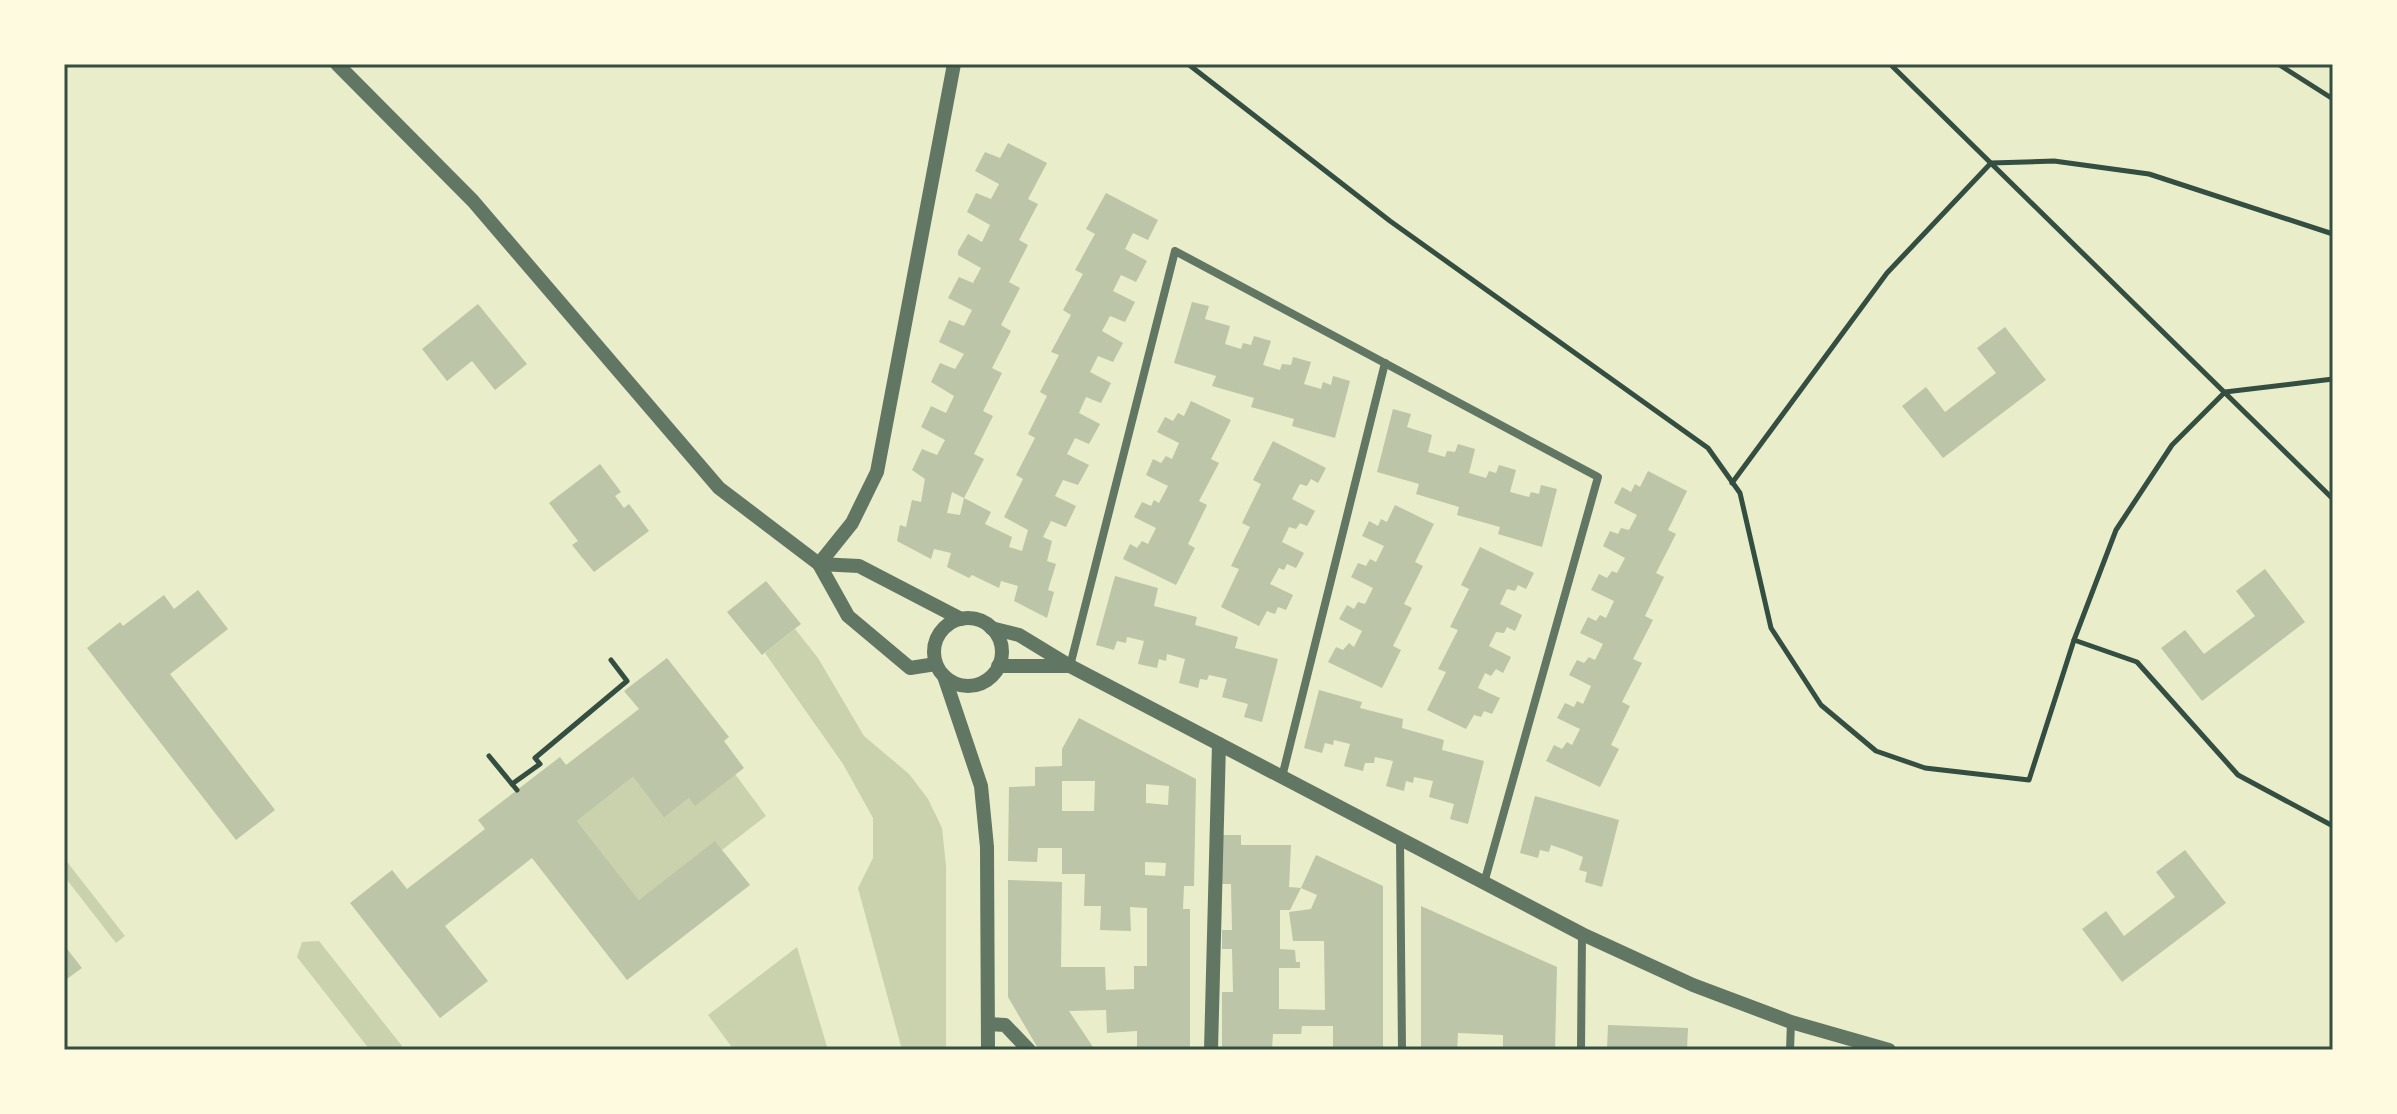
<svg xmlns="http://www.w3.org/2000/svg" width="2397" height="1114" font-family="Arial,sans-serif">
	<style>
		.green { fill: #cad2ad }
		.building { fill: #bcc5a7; fill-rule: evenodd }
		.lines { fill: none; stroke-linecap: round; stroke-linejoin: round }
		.path { stroke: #344e41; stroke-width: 5 }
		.minor { stroke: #617663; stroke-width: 8 }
		.tertiary { stroke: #617663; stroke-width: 14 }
		.neatline { fill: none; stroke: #344e41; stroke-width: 3 }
	</style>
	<rect width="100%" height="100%" fill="#e9edc9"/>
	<g class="green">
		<polygon points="795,629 818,658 864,736 909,774 928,799 942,828 946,866 946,1050 902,1050 858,888 873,858 873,818 843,764 765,653"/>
		<polygon points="735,774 766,816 722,850 639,900 577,821 633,777 664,818 689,798"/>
		<polygon points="64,858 125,936 116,943 64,876"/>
		<polygon points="319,941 402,1046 401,1050 370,1050 297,957 302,942"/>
		<polygon points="797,947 828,1050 734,1050 708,1015"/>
	</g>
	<g class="building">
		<polygon points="1008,143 1047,163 1028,199 1038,204 1019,240 1028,245 1009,282 1020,288 1001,325 1011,331 992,368 1002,373 983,411 993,416 974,454 984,459 964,498 952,492 947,513 960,515 964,498 991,512 985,524 1012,537 1009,547 1022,551 1028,530 1004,517 1023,479 1016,475 1035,438 1028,434 1047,396 1040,392 1059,355 1051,352 1071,315 1063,310 1083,274 1075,270 1095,234 1086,229 1106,193 1158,220 1148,240 1133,233 1125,249 1147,261 1136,282 1121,275 1113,291 1135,302 1125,322 1110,316 1102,331 1123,343 1113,362 1098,356 1090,372 1111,383 1101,403 1086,397 1079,413 1100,424 1089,444 1075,438 1067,454 1089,465 1078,485 1063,480 1055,496 1076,506 1066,527 1051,521 1043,537 1052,541 1047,561 1056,564 1048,590 1054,592 1047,618 1014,601 1018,586 1001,581 999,588 972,575 969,578 947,567 951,553 934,549 931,559 897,541 900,525 906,527 912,500 921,502 925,479 912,470 922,449 937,455 945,440 921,427 931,406 946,413 954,396 931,382 940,363 955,369 964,354 939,342 949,320 964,326 972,310 948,298 959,277 973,283 981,268 958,255 958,251 968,234 982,242 990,225 967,212 976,193 991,199 999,184 975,171 985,152 1000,158"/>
		<polygon points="1192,302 1209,306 1205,319 1230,326 1225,344 1241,349 1243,343 1251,345 1254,336 1271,341 1263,365 1280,370 1282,364 1291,365 1293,357 1311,362 1304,384 1321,389 1323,382 1331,385 1333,376 1350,381 1335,438 1292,426 1294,419 1251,407 1254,398 1212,386 1216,376 1174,363"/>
		<polygon points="478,304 527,364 495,390 472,361 447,381 422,349"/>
		<polygon points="2005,327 2046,380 1943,458 1902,406 1926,387 1945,412 1996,373 1977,348"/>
		<polygon points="1191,401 1231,420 1211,459 1219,463 1199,501 1207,505 1188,544 1195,548 1176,585 1123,559 1130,544 1137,548 1142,541 1148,544 1156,528 1134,517 1142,502 1151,506 1154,500 1159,503 1168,486 1146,475 1153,459 1161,463 1166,456 1172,459 1179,443 1157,432 1165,417 1173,421 1178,413 1184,416"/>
		<polygon points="1393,409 1411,414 1407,427 1432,435 1428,452 1445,457 1447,451 1455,452 1458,444 1475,449 1469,473 1486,478 1489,471 1496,473 1499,465 1516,470 1510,492 1529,497 1531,492 1539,494 1541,485 1557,489 1542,547 1498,534 1500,527 1457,515 1459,507 1416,494 1419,484 1377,472"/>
		<polygon points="1273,441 1326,468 1318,483 1311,479 1307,486 1300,484 1292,499 1315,511 1307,526 1300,523 1296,529 1289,527 1282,542 1304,553 1296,568 1287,564 1284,570 1279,568 1270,584 1293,595 1286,610 1278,607 1275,614 1267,611 1259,626 1221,607 1239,569 1231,566 1250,527 1242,523 1261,484 1253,480"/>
		<polygon points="600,464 621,492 615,496 624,508 629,504 649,531 594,572 572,545 578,541 549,503"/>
		<polygon points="1648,471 1687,491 1668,530 1676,534 1656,573 1664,577 1645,616 1653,620 1633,659 1642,663 1622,702 1630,706 1611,745 1619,749 1600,787 1546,761 1554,745 1562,749 1567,742 1572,745 1580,729 1557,718 1565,703 1574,707 1577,701 1583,704 1591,686 1569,675 1577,660 1584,663 1589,657 1595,660 1603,644 1580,633 1588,617 1596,621 1600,615 1606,618 1614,601 1591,590 1599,574 1607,578 1612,571 1617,573 1625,558 1603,546 1610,531 1618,534 1621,528 1629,530 1637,515 1614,503 1622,487 1631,492 1635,484 1640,487"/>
		<polygon points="1395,505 1434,524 1415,562 1423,566 1404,604 1412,608 1393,646 1401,650 1382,688 1328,662 1336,647 1343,650 1349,643 1354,647 1362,631 1339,619 1347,605 1354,609 1358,602 1365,604 1373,588 1351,577 1358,563 1366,566 1370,559 1376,562 1384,546 1362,536 1369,521 1378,526 1381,519 1387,522"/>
		<polygon points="1480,547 1534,573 1526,589 1518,585 1515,591 1507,589 1500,604 1522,615 1515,631 1507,627 1504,633 1496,632 1489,646 1511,657 1503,673 1496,669 1491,676 1485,673 1478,688 1500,698 1492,714 1484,711 1481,717 1474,715 1466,729 1427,710 1446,672 1438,669 1458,630 1450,627 1469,589 1461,585"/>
		<polygon points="2265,569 2305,622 2202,701 2161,648 2185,630 2204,654 2255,616 2236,591"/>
		<polygon points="1115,576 1158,588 1154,606 1197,617 1195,625 1238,637 1235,648 1278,659 1262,722 1244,717 1248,704 1222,697 1227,679 1209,675 1207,680 1200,679 1198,688 1179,683 1185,659 1167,654 1166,661 1159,659 1157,668 1138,664 1144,641 1127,637 1126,643 1117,641 1114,650 1096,645"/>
		<polygon points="766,581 801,624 762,655 727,612"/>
		<polygon points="198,590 228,629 170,674 275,810 236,840 87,648 120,622 123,626 164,595 174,609"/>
		<polygon points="667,658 729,737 724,741 744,768 695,806 689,798 664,818 633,777 577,821 639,900 715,841 750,885 627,980 532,858 445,926 488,981 440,1018 350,903 392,870 407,889 485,829 478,820 517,790 560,757 566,765 639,709 624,691"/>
		<polygon points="1319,690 1362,702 1360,708 1403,719 1402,728 1444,740 1442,750 1484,761 1468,824 1450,819 1454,804 1429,797 1433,781 1414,777 1413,783 1406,781 1404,791 1386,786 1393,761 1375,757 1374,763 1365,763 1363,771 1344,766 1350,744 1334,740 1333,745 1325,743 1322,753 1304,748"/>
		<path d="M1079 718 1196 779 1194 886H1184L1183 909H1190V1050H1137V1031L1107 1033 1106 1010 1069 1011 1095 1050H1039L1008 997V880L1062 882 1061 967H1105L1106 990 1134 989V966H1147V908L1130 907 1131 931 1100 930 1101 906H1084L1085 874H1062V848H1038L1037 862 1008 861 1009 787 1035 786V767L1062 766V749ZM1062 781H1095L1094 811H1062ZM1146 784 1169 786 1168 805 1146 803ZM1145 862 1166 863 1165 876 1145 875Z"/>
		<polygon points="1535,796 1619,820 1602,887 1585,882 1587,872 1579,870 1583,857 1566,850 1551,845 1549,852 1540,850 1538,858 1520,853"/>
		<path d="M1222 835H1241V845H1291L1289 887 1301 888 1316 855 1383 886V1050H1333V1026H1302L1301 1034H1273L1272 1049 1222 1050V992H1233L1232 949H1222V930H1232L1231 884H1222ZM1301 888 1317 895 1311 909 1289 912 1293 941H1324L1325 1010 1279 1009V968H1300V962H1296L1295 950 1280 949V910H1290Z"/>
		<polygon points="2185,850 2226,903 2122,982 2082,929 2106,911 2124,936 2175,897 2156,872"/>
		<polygon points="1421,906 1557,967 1555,1050 1503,1050 1503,1035 1458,1033 1457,1050 1421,1050"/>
		<polygon points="64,945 82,968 64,981"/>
		<polygon points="1608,1025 1688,1028 1687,1050 1607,1050"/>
	</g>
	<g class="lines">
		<g class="path">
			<polyline points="1188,64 1390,221 1708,448 1740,493 1771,628 1821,705 1876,751 1925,768 2029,780 2074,640 2116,530 2172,445 2225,392 2333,379"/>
			<polyline points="1890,64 2333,499"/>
			<polyline points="2278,64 2333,99"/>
			<polyline points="1732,483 1887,273 1991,163 2054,161 2149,174 2333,234"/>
			<polyline points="2074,640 2137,662 2238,775 2333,826"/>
			<polyline points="489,756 517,790"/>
			<polyline points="512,784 540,764 535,758 627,681 611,660"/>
		</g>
		<g class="minor">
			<polyline points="1070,666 1175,251 1598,477 1484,883"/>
			<polyline points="1282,777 1385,363"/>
			<polyline points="1400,839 1402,1050"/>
			<polyline points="1581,1050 1582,934"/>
			<polyline points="1790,1050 1791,1022"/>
		</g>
		<g class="tertiary">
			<polyline points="337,64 473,201 719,488 819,564 848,616 910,668 936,664"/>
			<polyline points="819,564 852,523 877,472 954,64"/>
			<polyline points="819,564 859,566 961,619"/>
			<circle cx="968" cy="652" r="34"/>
			<polyline points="991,628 1019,635 1070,666 1582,934 1693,985 1791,1022 1889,1050"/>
			<polyline points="998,666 1070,666"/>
			<polyline points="944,676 981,786 987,847 988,1050"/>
			<polyline points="988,1024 1005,1025 1029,1050"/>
			<polyline points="1211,1050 1219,744"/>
		</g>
	</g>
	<rect width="2397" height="1114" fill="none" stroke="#fefae0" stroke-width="132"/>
	<rect x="66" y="66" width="2265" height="982" class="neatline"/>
</svg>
